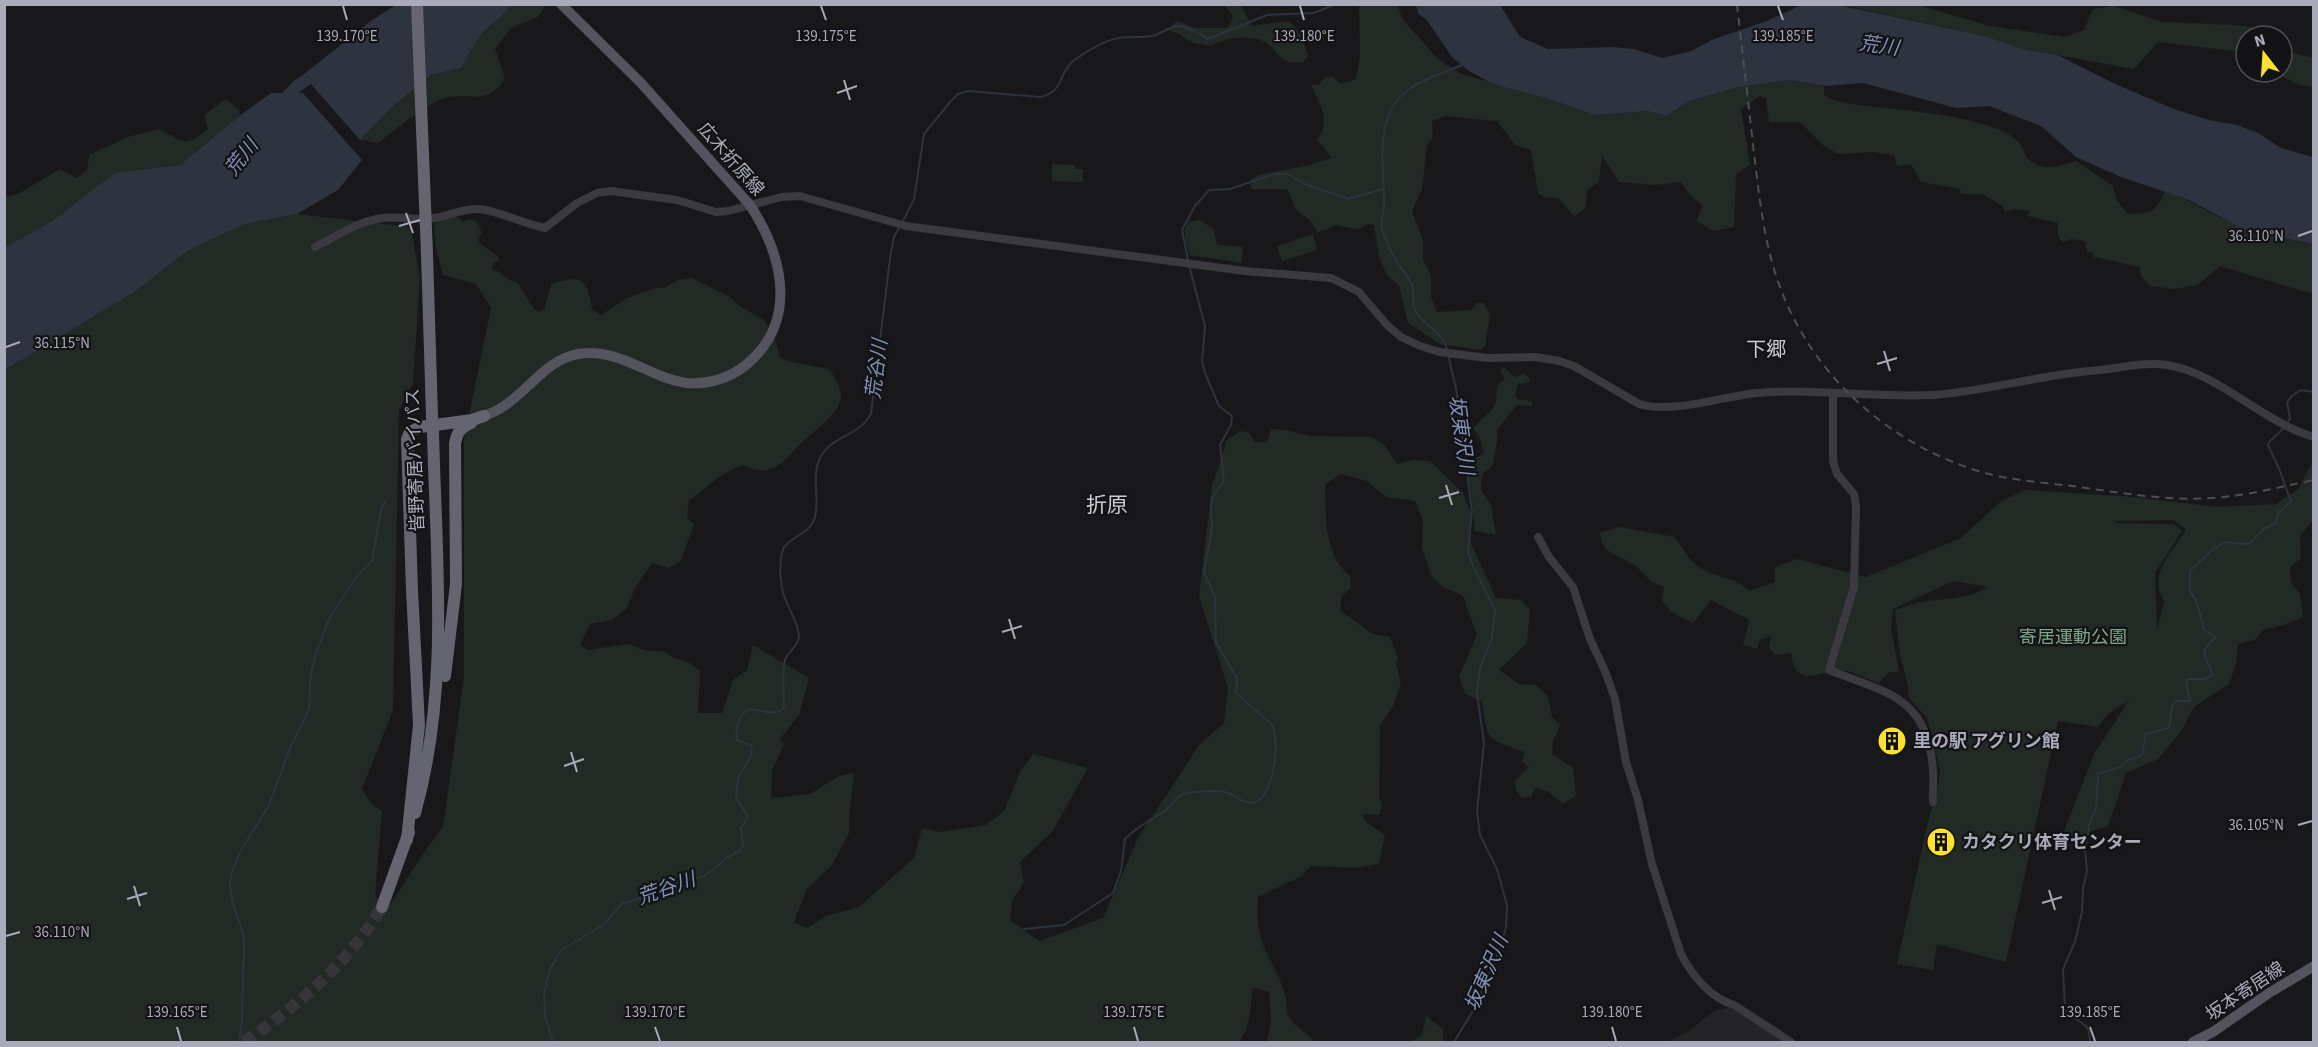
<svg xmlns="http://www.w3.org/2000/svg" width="2318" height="1047" font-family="'Source Sans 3','Noto Sans JP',sans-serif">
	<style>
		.built { fill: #242427 }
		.green { fill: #212a24; fill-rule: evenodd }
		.water { fill: #2d333f }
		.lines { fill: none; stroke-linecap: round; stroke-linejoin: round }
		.stream { stroke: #2d333f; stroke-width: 2 }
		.river { stroke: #2d333f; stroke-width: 12 }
		.highway-tunnel { stroke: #35353a; stroke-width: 12; stroke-dasharray: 12 6; stroke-linecap: butt }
		.minor { stroke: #3b3a41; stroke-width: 8 }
		.major { stroke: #54545e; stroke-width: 10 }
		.highway { stroke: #646571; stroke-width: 12 }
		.rail { stroke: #4d4e56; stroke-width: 2; stroke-dasharray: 8 6; stroke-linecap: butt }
		.highway-bridge { stroke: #646571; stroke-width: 12 }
		.ticks { fill: none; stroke: #a9abba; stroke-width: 2 }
		.labels { text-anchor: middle; stroke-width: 4.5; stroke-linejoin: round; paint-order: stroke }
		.street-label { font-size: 18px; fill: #a9abba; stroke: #131315 }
		.park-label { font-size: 18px; fill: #7fa68a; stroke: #131315 }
		.poi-label { font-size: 18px; font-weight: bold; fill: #a9abba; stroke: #131315; text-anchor: start }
		.water-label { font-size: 20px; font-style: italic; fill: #7f91b7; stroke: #131315 }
		.neighbourhood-label { font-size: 20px; fill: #cacbd6; stroke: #131315 }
		.quarter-label { font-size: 21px; fill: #cacbd6; stroke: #131315 }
		.ticks-label { font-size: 15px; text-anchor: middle; fill: #a9abba; stroke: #131315; stroke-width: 4.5; stroke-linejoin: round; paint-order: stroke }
	</style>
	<rect width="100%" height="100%" fill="#18181a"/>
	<polygon class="built" points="1733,1007 1786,1042 1668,1042 1689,1031 1711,1013 1717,1010"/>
	<g class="green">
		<path d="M510 5H546L538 17 511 28 495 49 505 78C486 110 466 88 439 100 418 111 397 128 378 143L360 140 392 107 431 75 461 68 481 34 506 12Z"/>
		<path d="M1223 5H1241L1252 26 1289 21 1301 34 1308 56 1303 62C1276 66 1280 49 1263 41 1249 34 1223 38 1211 46L1190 42 1180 34 1167 30 1177 21 1195 28H1227L1233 17 1230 11Z"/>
		<path d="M1359 5H1397L1403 20 1439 60 1462 74 1549 99 1595 115 1647 111 1666 116 1690 101 1735 88 1789 80 1824 86V95C1829 98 1835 101 1841 102 1877 111 2022 111 2026 157 2042 173 2057 167 2076 161L2113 186 2116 199 2128 214C2151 214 2156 212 2165 191 2183 197 2198 206 2215 215 2243 229 2283 239 2313 244V293L2302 291 2220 266 2198 285 2174 289 2150 286 2141 276 2140 267 2094 257 2093 252H2087L2085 241 2071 239 2063 243 2058 235V223L2028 216 2030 211 2015 209 2005 212 2003 206 1982 194H1961L1960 189 1921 182 1911 164 1897 166 1894 155 1872 152 1838 154 1824 146 1800 122H1769L1766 99 1760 96 1741 109 1750 165 1736 174 1734 227 1714 231 1696 221 1703 206 1689 194 1681 182 1655 185 1619 182 1602 156 1599 182 1588 189 1585 209 1574 216 1559 199 1544 197 1538 193 1531 150 1515 145 1497 121 1445 116 1432 121 1433 137 1427 146 1422 189 1412 211 1423 241V260L1431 275V298L1437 312 1471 310 1477 302 1484 303 1490 315 1485 346 1481 350 1440 344 1408 323 1399 286 1387 275 1379 257 1374 225 1368 224 1358 229 1335 225 1326 230 1317 232 1311 221 1296 210 1287 189H1251V179L1262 174 1310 165 1331 158 1324 147 1316 140C1332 123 1320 104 1311 85H1319L1325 77H1333L1340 84 1356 79 1360 57Z"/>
		<polygon points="1842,5 1918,5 1990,26 2065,37 2084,30 2093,9 2114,6 2162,22 2237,25 2271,30 2276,36 2246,36 2246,57 2234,51 2158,42 2134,69 2023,49 1985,36"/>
		<polygon points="2282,42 2293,53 2313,58 2313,87 2299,85 2274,72 2282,72"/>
		<path d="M226 99 240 111 239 116 180 165 115 174 52 221 5 247V197L18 194 60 169 77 178 87 170 89 155 128 137 158 129C185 139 180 151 208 129L204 115Z"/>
		<polygon points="1052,164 1075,165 1075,169 1083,169 1083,182 1052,181"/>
		<path d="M297 214 411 227 420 279 413 383 399 410 393 710 362 789 370 802 382 811 375 897 390 905 423 854 443 827 464 677V439L491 308 476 284 443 275 436 248 434 223 454 215 464 222 469 219 476 221 482 233 478 238 479 243 499 257V260L493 264 492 269C503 272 503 279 518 283L534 309 539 312 545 308 551 284C581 276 587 276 592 309L601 315 627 298 655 288H664L678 280 692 278 730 297 738 305 764 320 775 339 780 357 791 362 830 369C833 376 841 387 841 395 842 413 812 432 801 443 792 452 785 463 773 468 762 473 753 469 742 465L720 476 689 501 687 517 694 525 680 562 668 568 652 563 635 588 627 608 612 620 590 624 580 645 588 650 628 644 647 651H662L675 658 690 663 700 671 698 713H722L733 680 747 670 753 645 809 678 799 715 779 740 785 743 772 770 771 798 810 794 839 776 854 773 849 816V833L832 865 807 889 794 922 807 928 826 916 859 907 914 858 922 828 939 832 986 825 1004 811 1020 772 1033 754 1088 768 1052 832 1020 862 1024 882 1012 901 1010 920 1039 941 1103 918 1138 838 1200 744 1224 723 1228 688 1199 596 1212 486 1227 440 1241 431 1249 433 1254 442H1267L1271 429 1286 430 1311 436 1371 437 1385 445 1397 464 1415 460 1430 461 1463 493 1471 513V543L1496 598 1521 600 1530 610 1527 643 1499 670 1519 684 1536 685 1548 696 1552 717 1560 725 1553 742 1552 754 1573 768 1576 796 1563 804 1547 791 1535 788 1531 797 1522 798 1516 790 1515 781 1529 767 1522 762 1524 752C1486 737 1488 743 1482 701L1465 694 1459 676 1477 635 1463 596 1443 587 1431 575 1422 548 1423 521 1415 501 1386 497 1367 481 1341 474 1325 484C1326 516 1323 553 1350 576L1351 588 1342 596 1340 610 1373 634 1390 637 1398 658 1396 664 1401 684 1393 706 1380 726 1379 797 1382 805 1379 815 1363 814 1365 821 1385 835 1379 864 1355 868 1310 866 1302 876 1258 897C1257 911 1257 925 1261 939 1269 964 1289 987 1287 1013L1294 1024 1313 1039V1042H1267L1271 1021 1269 992 1256 988 1252 989C1251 1007 1250 1027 1239 1042H5V370L133 293 189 250 245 224Z"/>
		<polygon points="1199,220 1214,229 1217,245 1243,247 1242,263 1190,255 1185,239 1185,230 1188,222"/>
		<polygon points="1313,234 1317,250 1282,261 1277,246"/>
		<path d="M1503 367 1515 377 1523 374 1528 376 1530 382 1518 384 1515 395 1517 399 1531 401 1533 404 1531 406 1517 405 1497 430V442L1493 463 1491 467 1484 472 1481 479V490L1491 505 1496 535 1475 531 1471 491 1467 472 1468 463 1484 453 1479 436 1473 429C1479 419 1493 413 1496 401 1497 397 1496 391 1497 386L1505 379 1500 371Z"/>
		<path d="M2313 461V520L2300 536 2301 558 2290 567 2291 582 2300 594 2303 617 2284 625 2263 630 2255 640 2238 644 2236 664 2229 684 2194 707 2182 730 2158 759 2126 773 2108 826 2060 842 2094 754 2129 700 2107 715 2098 727 2058 721 2006 962 1937 944 1933 970 1897 964 1928 821 1938 788 1940 770 1931 731 1926 717 1908 696 1909 692 1900 654 1895 611C1928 593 1957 606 1988 587L1953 581 1893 609 1891 628 1899 672H1889L1879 683C1868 680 1858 674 1847 671 1825 666 1795 694 1791 653L1775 655 1769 648 1771 636 1760 640 1757 649 1743 645 1749 620 1711 600 1693 623 1671 612 1662 600 1664 587 1652 582 1636 566 1605 549 1599 533 1619 527 1675 537C1682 546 1689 561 1699 567 1715 577 1737 578 1749 591L1775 582V567L1797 559 1866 577 1961 538 2000 502 2025 490 2122 496 2218 507 2276 504 2298 489ZM2174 520 2186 530C2172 552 2147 576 2164 601L2157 630 2155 573 2182 531 2174 524 2117 523 2114 521Z"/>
		<polygon points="1426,1016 1443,1029 1443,1042 1411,1042 1422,1035"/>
	</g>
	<g class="water">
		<polygon points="396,5 510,5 506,12 481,34 461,68 431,75 392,107 360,140 303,75 372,20"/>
		<polygon points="1838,5 1985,36 2023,49 2057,55 2115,84 2174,109 2209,120 2237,125 2258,133 2281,148 2313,157 2313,244 2245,230 2189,200 2121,177 2076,157 2041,126 1989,106 1956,108 1863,83 1825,86 1789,80 1735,88 1690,101 1666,116 1647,111 1595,115 1549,99 1493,84 1469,71 1452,57 1426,19 1418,14 1416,5 1500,5 1520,37 1548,49 1613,47 1634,49 1662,58 1691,51 1714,39 1767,21 1797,7 1805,5"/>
		<polygon points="271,93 303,93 362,160 338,190 297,214 245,224 189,250 133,293 5,370 5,247 52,221 115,173 180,165 239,116"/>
	</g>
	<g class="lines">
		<g class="stream">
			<path d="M903 221 914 199 924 134 951 101 958 94 969 91 1040 97C1064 92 1058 74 1073 61 1085 52 1105 40 1119 38 1130 36 1142 38 1152 36 1161 34 1170 26 1178 26 1187 25 1200 35 1208 39L1267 15 1314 13 1336 4"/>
			<polyline points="1188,260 1182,230 1195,206 1209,190 1230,189 1275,174 1287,174 1305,184 1348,199 1383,189"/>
			<path d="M1447 350C1443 330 1424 327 1416 312 1411 303 1415 294 1412 285 1409 278 1404 272 1399 266 1392 254 1386 242 1382 229 1380 221 1384 214 1384 206 1385 173 1375 133 1395 103 1410 82 1439 75 1462 65"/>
			<polyline points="1448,355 1456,388 1472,511 1468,551 1471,562 1495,610 1492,638 1480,668 1477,693 1484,743 1477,811 1480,835 1497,869 1507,905 1506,927 1499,951 1474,1009 1454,1042"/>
			<polyline points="2287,423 2290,419 2287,402 2293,395 2301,390 2314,392"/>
			<path d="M1024 929 1064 925 1113 893 1121 871 1125 839C1137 826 1152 820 1166 810 1171 806 1174 800 1179 796 1188 791 1215 790 1225 792 1235 794 1245 806 1255 802 1275 793 1280 742 1272 725L1236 693 1237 678 1216 643 1215 597 1204 572 1212 529 1211 507 1212 498 1224 481 1220 445 1231 425 1232 416 1219 406 1205 373 1202 361 1205 326 1189 265"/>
			<polyline points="239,1042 242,1018 244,945 243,933 233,904 230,886 232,871 240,852 269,805 290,748 305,718 309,708 311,673 316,653 330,617 357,576 372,561 381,510 385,502"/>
			<path d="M553 1042 545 1017 544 993 549 972 560 951 603 925 622 904 647 896 659 888 701 877 713 870 727 857 738 852 743 846 741 828 748 817C745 809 736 803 736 795 737 789 737 782 739 776 744 765 755 757 751 745L737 740C735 733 737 728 739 721 749 696 765 720 782 710L784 706C784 694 782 670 785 660 788 651 798 647 799 637 799 624 789 610 785 598 780 585 779 567 782 553 785 537 810 536 815 517 820 498 811 476 820 458 832 435 858 437 871 414L890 258 894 237 900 226"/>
			<polyline points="2090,1042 2089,1031 2086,1026 2068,1014 2065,1008 2063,969 2075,942 2082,912 2083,889 2087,871 2085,850 2090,822 2096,809 2098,774 2120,767 2128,760 2142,755 2146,734 2169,728 2172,706 2176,701 2190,701 2186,681 2188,679 2204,679 2213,675 2204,654 2205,649 2216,637 2204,630 2198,606 2190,590 2190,571 2213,549 2225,542 2243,544 2250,543 2264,529 2276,523 2278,513 2291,502 2280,471 2268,445 2269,442 2284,428"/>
		</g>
		<polyline class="river" points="280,104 297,86 320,71"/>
		<path class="highway-tunnel" d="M244 1042C298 1006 349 962 382 907"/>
		<g class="minor">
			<path d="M315 247C337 236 358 221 383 218 400 216 417 221 434 218 449 216 463 208 479 209 500 211 523 224 545 228L577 203 597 193 611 191 677 200 716 212 728 211 781 197 800 196 906 226 1245 271 1331 278 1359 292 1387 325 1401 337 1420 346 1440 352 1487 358 1536 357 1559 361 1574 366 1639 404C1673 414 1720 397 1756 393 1815 388 1874 398 1933 395 1976 392 2017 381 2059 375 2075 372 2092 371 2109 369 2128 366 2148 362 2167 365 2219 373 2262 422 2314 437"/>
			<path d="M1833 393V461L1837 474 1854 494 1856 507 1854 587 1829 670C1887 693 1928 697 1933 770 1934 781 1932 792 1933 802"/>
			<path d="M1538 537 1549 557 1573 587 1590 639 1605 671 1615 699 1626 762 1638 800 1652 864 1681 954C1692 975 1710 998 1734 1005L1791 1042"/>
		</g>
		<g class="major">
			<path d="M484 416C495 412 504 407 512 400 533 384 550 359 578 354 619 347 649 378 687 383 708 385 730 378 746 365 799 321 783 256 750 205L641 83 561 4"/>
			<polyline points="2193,1042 2213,1032 2269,993 2314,966"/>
		</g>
		<g class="highway">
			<polyline points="427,254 432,416"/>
			<path d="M445 676 456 584 455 444C457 432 460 428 471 423"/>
			<path d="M415 813C450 689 436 559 433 432"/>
			<polyline points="407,840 419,725 412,590 407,439 410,432 420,427 472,420 484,416"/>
			<polyline points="382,907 409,832"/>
		</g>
		<path class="rail" d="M1737 4C1742 51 1748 98 1753 145 1759 193 1763 241 1780 287 1812 374 1885 440 1972 469 2006 481 2044 482 2079 487 2122 493 2167 501 2211 498 2246 496 2279 487 2314 480"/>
		<g class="highway-bridge">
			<polyline points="417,4 427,254"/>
			<polyline points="432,416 433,432"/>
		</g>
	</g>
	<path class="ticks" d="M343 6 347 20M821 6 826 20M1300 6 1304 20M1778 6 1783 20M844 80 850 100M837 93 857 86M406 213 413 233M399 226 420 220M2298 236 2312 231M6 347 20 342M1884 351 1890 371M1877 364 1897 358M1446 485 1452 505M1439 498 1459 492M1009 619 1015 639M1002 632 1022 626M571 752 577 772M564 766 584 759M2298 825 2312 821M134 886 140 906M2049 890 2055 910M127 899 147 893M2042 903 2062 897M6 936 20 932M177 1027 181 1041M655 1027 660 1041M1134 1027 1138 1041M1612 1027 1616 1041M2090 1027 2095 1041"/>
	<defs>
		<g id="building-disc" transform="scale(1.5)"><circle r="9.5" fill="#fce22e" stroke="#131315"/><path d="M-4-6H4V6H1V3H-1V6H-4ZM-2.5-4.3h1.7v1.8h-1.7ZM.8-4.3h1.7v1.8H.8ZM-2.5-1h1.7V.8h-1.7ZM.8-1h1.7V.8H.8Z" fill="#111"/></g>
	</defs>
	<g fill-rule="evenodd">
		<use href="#building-disc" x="1892" y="741"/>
		<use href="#building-disc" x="1941" y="842"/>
	</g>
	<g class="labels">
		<g class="street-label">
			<text transform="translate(731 159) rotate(49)" y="6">広木折原線</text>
			<text transform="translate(415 460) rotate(-92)" y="6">皆野寄居バイパス</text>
			<text transform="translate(2245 991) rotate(-34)" y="6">坂本寄居線</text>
		</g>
		<g class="park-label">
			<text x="2073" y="643">寄居運動公園</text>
		</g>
		<g class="poi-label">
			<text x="1913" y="747">里の駅 アグリン館</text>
			<text x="1962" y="848">カタクリ体育センター</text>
		</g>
		<g class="water-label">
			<text transform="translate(1879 45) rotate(8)" y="7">荒川</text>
			<text transform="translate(241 157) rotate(-52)" y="7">荒川</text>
			<text transform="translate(876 369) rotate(-83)" y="7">荒谷川</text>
			<text transform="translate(1462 435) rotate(82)" y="7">坂東沢川</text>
			<text transform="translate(666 888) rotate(-19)" y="7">荒谷川</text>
			<text transform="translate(1486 973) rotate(-67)" y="7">坂東沢川</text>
		</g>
		<g class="neighbourhood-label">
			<text x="1766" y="356">下郷</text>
		</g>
		<g class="quarter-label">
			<text x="1107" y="512">折原</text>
		</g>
	</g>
	<g class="ticks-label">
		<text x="347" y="41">139.170°E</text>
		<text x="826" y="41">139.175°E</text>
		<text x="1304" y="41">139.180°E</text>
		<text x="1783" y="41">139.185°E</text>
		<text x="2256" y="241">36.110°N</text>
		<text x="62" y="348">36.115°N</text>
		<text x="2256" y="830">36.105°N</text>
		<text x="62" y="937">36.110°N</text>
		<text x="177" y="1017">139.165°E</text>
		<text x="655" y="1017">139.170°E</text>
		<text x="1134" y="1017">139.175°E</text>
		<text x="1612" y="1017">139.180°E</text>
		<text x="2090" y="1017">139.185°E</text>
	</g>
	<rect width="2318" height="1047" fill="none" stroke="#a9abba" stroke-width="12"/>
	<g transform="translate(2264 54) rotate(343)"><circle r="28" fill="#131315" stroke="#4f5057" stroke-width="1.5"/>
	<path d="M0-4.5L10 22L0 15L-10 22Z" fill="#fce22e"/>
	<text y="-9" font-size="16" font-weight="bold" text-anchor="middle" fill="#a9abba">N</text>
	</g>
</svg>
